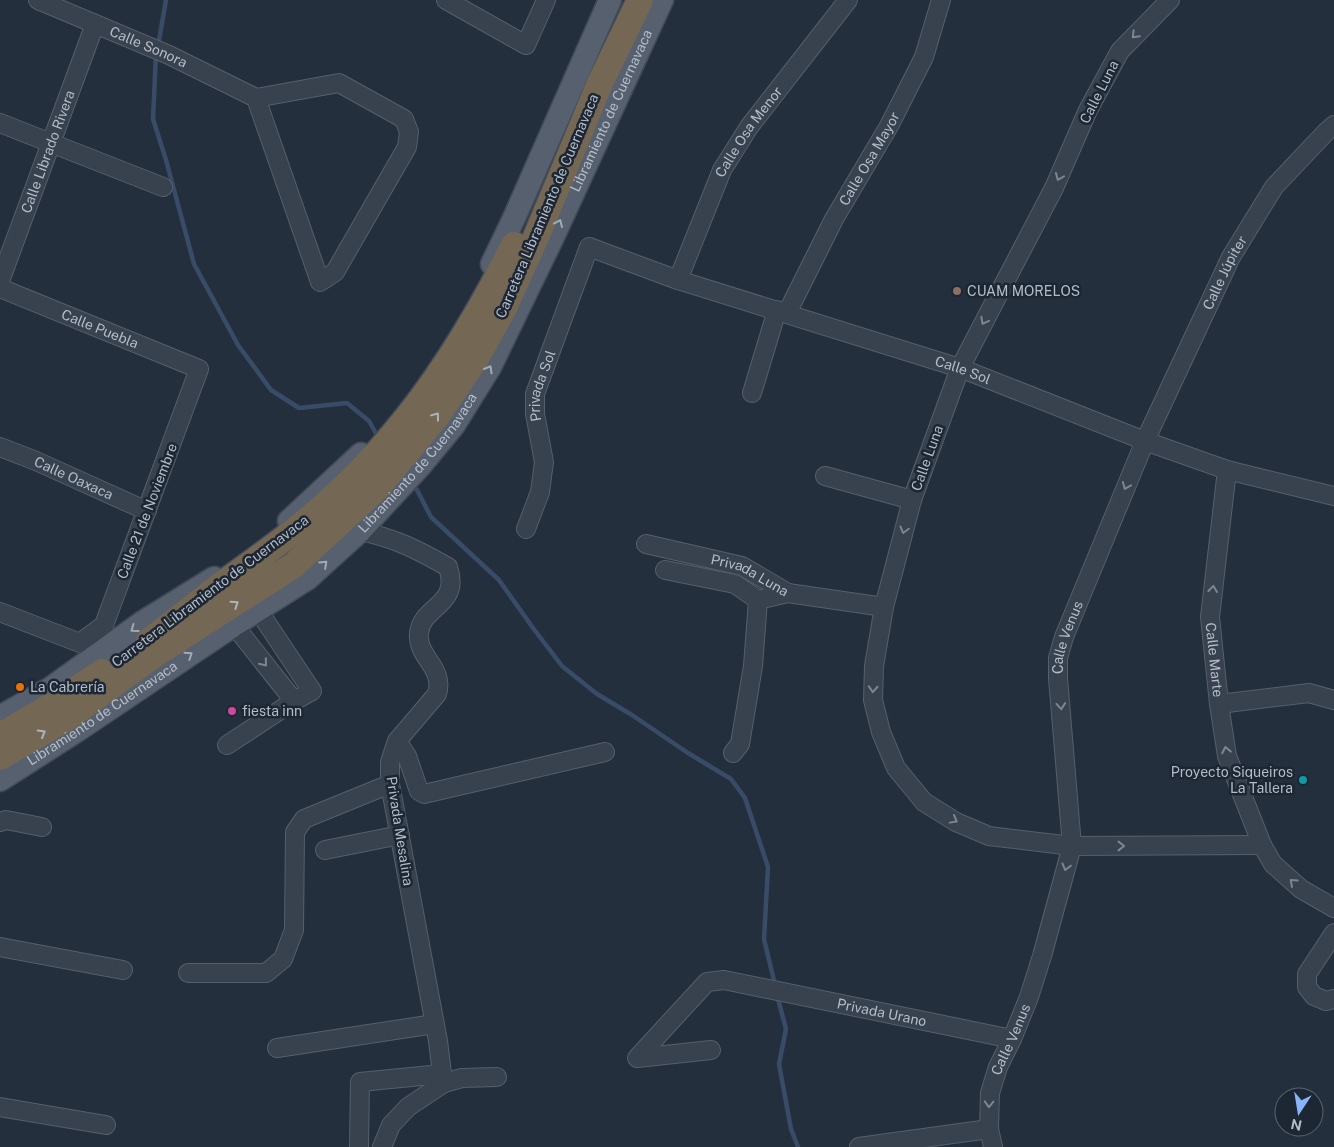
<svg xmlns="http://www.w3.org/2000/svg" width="1334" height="1147" font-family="'Public Sans',sans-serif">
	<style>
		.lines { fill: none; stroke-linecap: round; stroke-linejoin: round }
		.stream { stroke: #394c67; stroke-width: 4.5 }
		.minor-casing { stroke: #565f6c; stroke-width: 20 }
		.major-casing { stroke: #414a57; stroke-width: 25 }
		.highway-casing { stroke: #434c59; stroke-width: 29 }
		.minor { stroke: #38414e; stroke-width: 18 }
		.major { stroke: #56606e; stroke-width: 22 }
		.highway { stroke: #746855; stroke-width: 26 }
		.oneway { stroke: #7c8592 }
		.oneway2 { stroke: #a1aab7 }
		.oneway3 { stroke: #aeb4bd }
		.education-dot { fill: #8d6e63; stroke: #1d2633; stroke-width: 2 }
		.food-dot { fill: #e8710a; stroke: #1d2633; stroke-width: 2 }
		.hotel-dot { fill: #d1479c; stroke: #1d2633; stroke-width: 2 }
		.culture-dot { fill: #0f9aa8; stroke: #1d2633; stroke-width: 2 }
		.labels { text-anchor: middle; stroke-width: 5; stroke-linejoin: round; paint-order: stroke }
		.street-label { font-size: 14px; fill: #b4bcc9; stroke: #1d2633 }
		.poi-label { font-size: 14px; fill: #b4bcc9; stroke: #1d2633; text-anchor: start }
	</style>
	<rect width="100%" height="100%" fill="#242f3e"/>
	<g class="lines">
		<g class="stream">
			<polyline points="158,46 166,0"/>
			<polyline points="156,54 153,119 166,160 194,264 238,345 271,390 299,408 347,403 369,421 378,437"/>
			<polyline points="412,484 417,490 431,517 499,580 533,628 562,666 597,694 632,715 688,753 731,779 745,798 768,867 764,939 775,985"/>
			<polyline points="777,995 786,1029 779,1064 791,1129 798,1147"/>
		</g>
		<g class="minor-casing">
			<g id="minor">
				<path id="s1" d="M38 0 169 55 256 98"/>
				<polyline points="446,0 526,45 546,0"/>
				<polyline points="1170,0 1120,51 1088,110 1054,188 960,368 912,500 884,607 874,666 873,700 881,732 896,768 924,802 956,822 989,836 1072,846 1262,845"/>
				<polygon points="339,83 404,119 409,132 407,147 335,272 320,282 256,98"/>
				<polyline points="0,123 163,187"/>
				<path id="s2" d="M678 280 722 170 749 127 848 0"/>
				<path id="s3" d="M0 281 95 24"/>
				<path id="s4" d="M0 288 199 369 104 625 80 643 0 612"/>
				<path id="s5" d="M787 313 834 219 889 126 924 57 941 0"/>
				<polyline points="752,393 777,310"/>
				<path id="s6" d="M0 447 36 461 147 511"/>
				<path id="s7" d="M1227 470 1210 617 1219 704 1227 756 1262 845 1273 864 1301 889 1334 908"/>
				<polyline points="825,476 912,500"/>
				<path id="s8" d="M526 529 540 492 544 462 535 414V394L589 247 678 280 960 368 1145 441 1227 470 1334 496"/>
				<path id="s9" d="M646 544 742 566 788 593 884 607"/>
				<polyline points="665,570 735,584 758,600"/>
				<polyline points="234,625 294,701 312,691 258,610"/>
				<polyline points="1219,704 1309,693 1334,700"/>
				<polyline points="397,741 407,756 419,791 424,794 605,752"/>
				<polyline points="227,745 294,701"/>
				<polyline points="733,753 740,744 753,666 758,600 788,593"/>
				<polyline points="0,822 6,820 42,827"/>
				<polyline points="325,850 400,835"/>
				<polyline points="1334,933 1307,974 1307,987 1314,996 1326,1001 1334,999"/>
				<polyline points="0,947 123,970"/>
				<polyline points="188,973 266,973 283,959 294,930 295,832 304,819 390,784"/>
				<polyline points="277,1048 434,1024"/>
				<path id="s10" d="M711 1050 637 1058 707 982 724 980 1012 1039"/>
				<polyline points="444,1083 462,1078 497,1077"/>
				<polyline points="0,1107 106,1125"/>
				<path d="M359 1147 360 1082 442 1074 438 1041 390 784V762L397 741 437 694C445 667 416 657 419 633 422 605 461 606 448 567 418 550 395 538 360 531"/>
				<polyline points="382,1147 391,1125 408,1107 444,1083 442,1074"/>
				<polyline points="859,1147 989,1129"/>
				<path id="s11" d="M993 1147 989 1129 990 1093 998 1067 1012 1039 1029 997 1042 956 1072 846 1058 678V658L1064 637 1145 441 1231 257 1274 187 1326 132 1334 125"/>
			</g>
		</g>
		<g class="major-casing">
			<g id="major">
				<polyline points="492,264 515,216 610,0"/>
				<polyline points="289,521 361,454"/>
				<polyline points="0,717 51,688 143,622 214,578"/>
				<path id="s12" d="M0 780 78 730 234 625 307 579 360 531 420 466 454 425 490 367 552 239 662 0"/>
			</g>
		</g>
		<g class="highway-casing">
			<g id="highway">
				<path d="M149 641C173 623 197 604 221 585 242 570 264 554 285 538 322 510 362 472 392 436 442 378 480 313 514 245"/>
				<polyline points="0,736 56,703 102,672"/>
				<polyline points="0,757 67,718 157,653 294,565 378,487 437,416 475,360 503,310 536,237 600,83 640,0"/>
			</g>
		</g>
		<use href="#minor" class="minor"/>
		<use href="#major" class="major"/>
		<use href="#highway" class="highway"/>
	</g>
	<defs><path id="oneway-chevron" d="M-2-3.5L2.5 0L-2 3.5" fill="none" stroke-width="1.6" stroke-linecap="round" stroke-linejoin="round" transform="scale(1.25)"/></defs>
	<g class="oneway">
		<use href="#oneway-chevron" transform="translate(1135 35) rotate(134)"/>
		<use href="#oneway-chevron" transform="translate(1059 177) rotate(113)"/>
		<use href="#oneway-chevron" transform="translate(984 321) rotate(118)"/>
		<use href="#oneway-chevron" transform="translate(1126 486) rotate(112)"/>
		<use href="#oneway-chevron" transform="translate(904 530) rotate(105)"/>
		<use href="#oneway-chevron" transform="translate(1213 589) rotate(-83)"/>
		<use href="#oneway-chevron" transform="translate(264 663) rotate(51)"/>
		<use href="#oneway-chevron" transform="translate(873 689) rotate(93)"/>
		<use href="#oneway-chevron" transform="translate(1061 706) rotate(85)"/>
		<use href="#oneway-chevron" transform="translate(1226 750) rotate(-101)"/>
		<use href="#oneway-chevron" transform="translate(954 820) rotate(29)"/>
		<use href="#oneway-chevron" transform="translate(1121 846)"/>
		<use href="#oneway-chevron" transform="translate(1066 867) rotate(105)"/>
		<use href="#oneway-chevron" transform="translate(1293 882) rotate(-138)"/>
		<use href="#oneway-chevron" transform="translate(989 1104) rotate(92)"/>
	</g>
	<g class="oneway2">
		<use href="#oneway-chevron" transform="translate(559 223) rotate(-66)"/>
		<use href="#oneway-chevron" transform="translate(489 369) rotate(-60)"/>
		<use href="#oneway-chevron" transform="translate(324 564) rotate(-43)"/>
		<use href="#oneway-chevron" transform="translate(134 629) rotate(144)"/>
		<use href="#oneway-chevron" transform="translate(189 655) rotate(-34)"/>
	</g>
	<g class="oneway3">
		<use href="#oneway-chevron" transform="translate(436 416) rotate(-53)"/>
		<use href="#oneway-chevron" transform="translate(235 604) rotate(-34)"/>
		<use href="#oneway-chevron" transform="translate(42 733) rotate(-30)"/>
	</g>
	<circle class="education-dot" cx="957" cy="291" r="5"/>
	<circle class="food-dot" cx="20" cy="687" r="5"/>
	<circle class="hotel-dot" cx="232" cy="711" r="5"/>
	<circle class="culture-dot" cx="1303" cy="780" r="5"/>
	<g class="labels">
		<g class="street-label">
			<text dy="5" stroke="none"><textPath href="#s1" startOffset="120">Calle Sonora</textPath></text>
			<text transform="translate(1099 92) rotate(-63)" y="5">Calle Luna</text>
			<text dy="5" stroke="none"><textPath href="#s12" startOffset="932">Libramiento de Cuernavaca</textPath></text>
			<text dy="5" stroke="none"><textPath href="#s2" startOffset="165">Calle Osa Menor</textPath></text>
			<text dy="5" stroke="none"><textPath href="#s3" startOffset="138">Calle Librado Rivera</textPath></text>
			<text dy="5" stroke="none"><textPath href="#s5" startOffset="175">Calle Osa Mayor</textPath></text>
			<text transform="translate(547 206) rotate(-67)" y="5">Carretera Libramiento de Cuernavaca</text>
			<text dy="5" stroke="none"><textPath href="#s11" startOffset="924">Calle Júpiter</textPath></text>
			<text dy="5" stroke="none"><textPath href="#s4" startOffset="108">Calle Puebla</textPath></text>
			<text dy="5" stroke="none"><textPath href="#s8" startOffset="689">Calle Sol</textPath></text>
			<text dy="5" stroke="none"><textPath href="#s8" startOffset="148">Privada Sol</textPath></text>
			<text transform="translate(927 458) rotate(-70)" y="5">Calle Luna</text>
			<text dy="5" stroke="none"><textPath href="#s12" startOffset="528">Libramiento de Cuernavaca</textPath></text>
			<text dy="5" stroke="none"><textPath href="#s6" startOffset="80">Calle Oaxaca</textPath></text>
			<text transform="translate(147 511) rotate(-69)" y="5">Calle 21 de Noviembre</text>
			<text dy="5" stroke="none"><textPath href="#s9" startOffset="109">Privada Luna</textPath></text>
			<text transform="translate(210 591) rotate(-37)" y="5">Carretera Libramiento de Cuernavaca</text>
			<text dy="5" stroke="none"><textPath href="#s11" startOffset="526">Calle Venus</textPath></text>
			<text dy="5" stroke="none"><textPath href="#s7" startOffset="191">Calle Marte</textPath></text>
			<text dy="5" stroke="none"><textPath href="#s12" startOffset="122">Libramiento de Cuernavaca</textPath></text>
			<text transform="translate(400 831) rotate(81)" y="5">Privada Mesalina</text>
			<text dy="5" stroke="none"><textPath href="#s10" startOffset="356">Privada Urano</textPath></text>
			<text dy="5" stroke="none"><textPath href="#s11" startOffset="112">Calle Venus</textPath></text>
		</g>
		<g class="poi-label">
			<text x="967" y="296">CUAM MORELOS</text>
			<text x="30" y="692">La Cabrería</text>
			<text x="242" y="716">fiesta inn</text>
			<text x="1293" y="777" text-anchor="end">Proyecto Siqueiros<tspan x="1293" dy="16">La Tallera</tspan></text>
		</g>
	</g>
	<g transform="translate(1299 1112) rotate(192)"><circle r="24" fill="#1d2633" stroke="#59626f"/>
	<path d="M0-4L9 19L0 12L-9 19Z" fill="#8ab4f8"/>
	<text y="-8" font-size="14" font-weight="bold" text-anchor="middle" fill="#b4bcc9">N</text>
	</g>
</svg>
